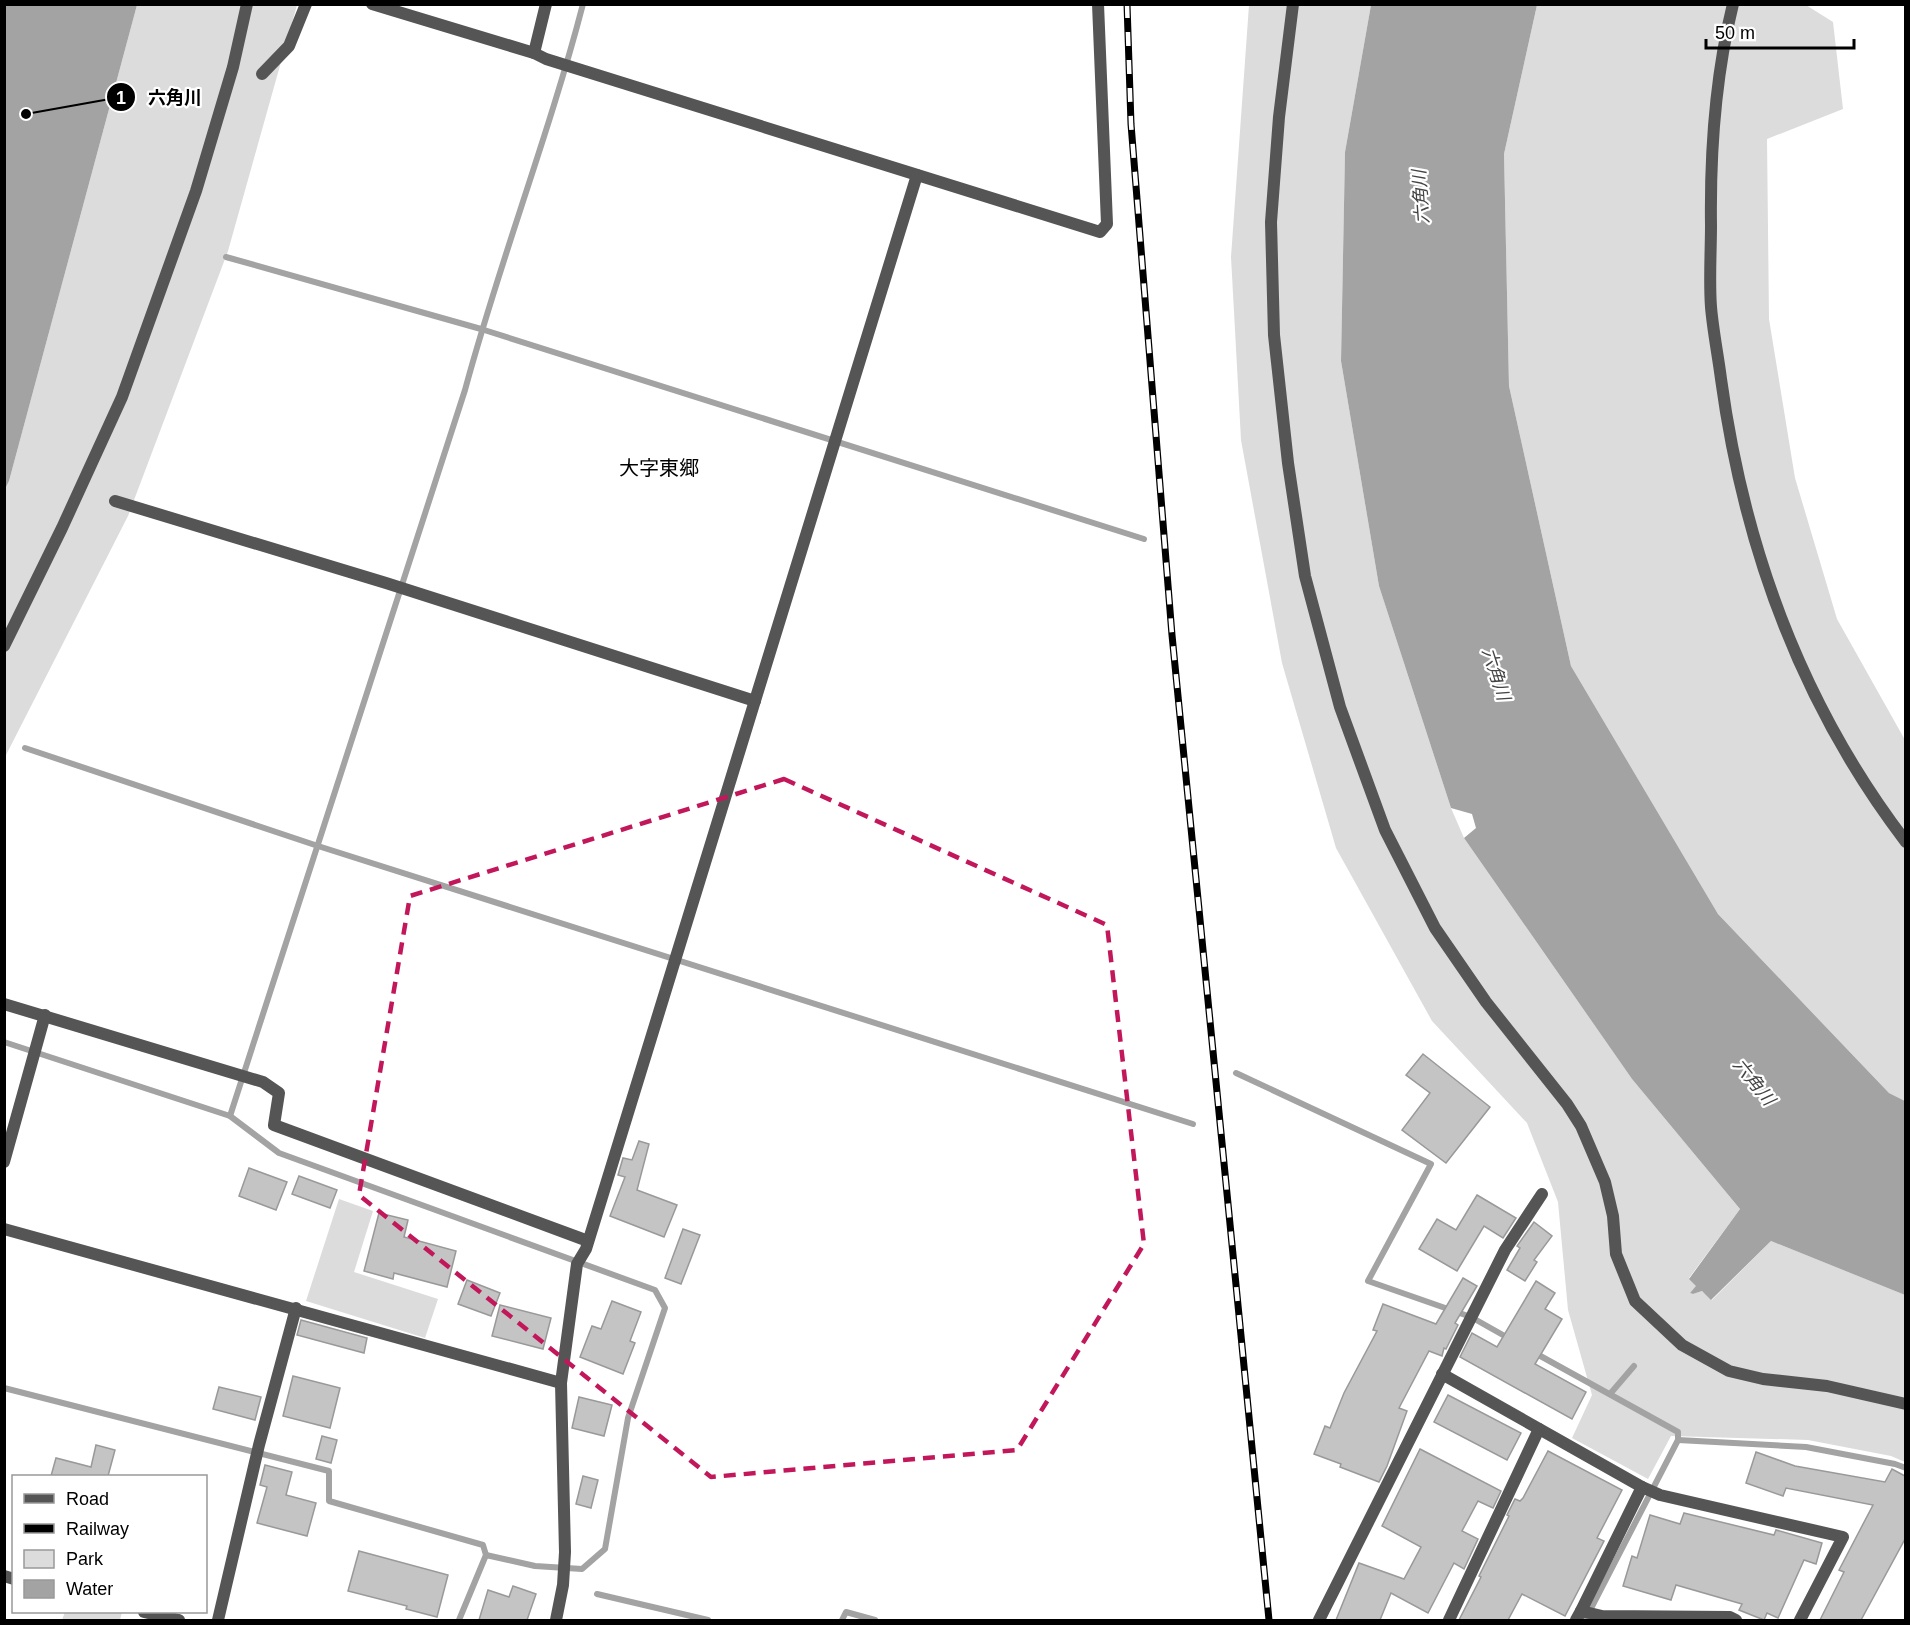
<svg xmlns="http://www.w3.org/2000/svg" width="1910" height="1625" font-family="Helvetica,'Noto Sans JP',sans-serif">
	<style>
		.green { fill: #dcdcdc }
		.water { fill: #a3a3a3 }
		.lines { fill: none; stroke-linecap: round; stroke-linejoin: round }
		.stream { stroke: #a3a3a3; stroke-width: 6 }
		.building { fill: #c4c4c4; stroke: #999; stroke-width: 1.5 }
		.street { stroke: #555; stroke-width: 12 }
		.rail-casing { stroke: #000; stroke-width: 7 }
		.rail { stroke: #fff; stroke-width: 4.5; stroke-dasharray: 14; stroke-linecap: butt }
		.marked { fill: none; stroke: #c2185b; stroke-width: 4.5; stroke-dasharray: 12 8; stroke-linejoin: round }
		.labels { text-anchor: middle; stroke-width: 4.5; stroke-linejoin: round; paint-order: stroke }
		.water-label { font-size: 18px; font-style: italic; fill: #444; stroke: #fff }
		.quarter-label { font-size: 20px; fill: #000; stroke: #fff }
		.leader { fill: none; stroke: #000; stroke-width: 2 }
		.callout-dot { fill: #000; stroke: #fff; stroke-width: 2 }
		.mark-label { font-size: 18px; text-anchor: middle; font-weight: bold; fill: #fff }
		.callout-label { font-size: 18px; text-anchor: middle; font-weight: bold; fill: #000; stroke: #fff; stroke-width: 4.5; stroke-linejoin: round; paint-order: stroke }
	</style>
	<rect width="100%" height="100%" fill="#fff"/>
	<g class="green">
		<polygon points="137,5 297,5 228,251 128,516 5,757 5,489 9,481"/>
		<polygon points="1249,5 1371,5 1345,152 1341,361 1379,586 1451,808 1464,838 1632,1079 1740,1209 1689,1278 1697,1286 1690,1293 1693,1294 1702,1291 1712,1300 1771,1241 1905,1295 1905,1462 1891,1456 1808,1440 1671,1436 1648,1479 1572,1438 1592,1395 1568,1310 1558,1202 1527,1123 1432,1021 1336,848 1282,663 1241,440 1231,257"/>
		<polygon points="1537,5 1806,5 1833,22 1843,109 1767,139 1769,319 1795,478 1837,619 1905,740 1905,1101 1889,1093 1718,914 1571,666 1509,386 1504,154"/>
		<polygon points="339,1199 373,1211 354,1272 438,1299 425,1338 306,1301"/>
		<polygon points="65,1612 122,1612 120,1620 62,1620"/>
	</g>
	<g class="water">
		<polygon points="5,4 137,5 9,481 5,489"/>
		<polygon points="1371,5 1537,5 1504,154 1509,386 1571,666 1718,914 1889,1093 1905,1101 1905,1295 1771,1241 1711,1300 1702,1291 1693,1294 1690,1293 1696,1286 1689,1279 1740,1209 1632,1079 1464,838 1476,828 1472,814 1451,808 1379,586 1341,361 1345,152"/>
	</g>
	<g class="lines">
		<g class="stream">
			<polyline points="226,257 481,329 1144,539"/>
			<polyline points="25,748 318,846 1193,1124"/>
			<polyline points="4,1042 230,1116 279,1153 655,1290 665,1308 628,1418 605,1549 582,1569 535,1566 486,1555 459,1620"/>
			<polyline points="1236,1073 1431,1164 1368,1281 1471,1317 1510,1339"/>
			<path d="M230 1116 465 390C500 260 549 135 583 4"/>
			<polyline points="1535,1353 1678,1432 1678,1440 1585,1620"/>
			<polyline points="4,1388 329,1471 329,1501 483,1545 486,1555"/>
			<polyline points="1610,1394 1634,1366"/>
			<polyline points="1678,1440 1806,1447 1895,1464 1906,1468"/>
			<polyline points="597,1594 708,1620"/>
			<polyline points="842,1620 846,1612 875,1620"/>
		</g>
	</g>
	<g class="building">
		<polygon points="1423,1054 1490,1107 1446,1163 1402,1130 1430,1093 1406,1075"/>
		<polygon points="639,1141 649,1144 637,1190 677,1205 664,1237 610,1216 625,1177 618,1175 623,1158 632,1160"/>
		<polygon points="249,1168 287,1182 276,1210 239,1196"/>
		<polygon points="299,1176 337,1190 330,1208 292,1194"/>
		<polygon points="1477,1195 1516,1218 1503,1238 1484,1226 1457,1271 1419,1249 1437,1219 1456,1230"/>
		<polygon points="379,1213 408,1220 404,1237 456,1251 447,1287 394,1273 393,1279 364,1271"/>
		<polygon points="1534,1222 1552,1236 1534,1260 1537,1262 1525,1281 1507,1270 1520,1248 1517,1246"/>
		<polygon points="683,1229 700,1235 681,1284 665,1278"/>
		<polygon points="1463,1278 1477,1286 1455,1323 1458,1325 1446,1349 1444,1348 1442,1356 1429,1351 1399,1408 1407,1411 1387,1466 1379,1482 1340,1467 1341,1464 1314,1454 1325,1426 1330,1428 1344,1393 1377,1331 1373,1330 1383,1304 1436,1324"/>
		<polygon points="467,1280 500,1293 491,1316 458,1304"/>
		<polygon points="1536,1281 1555,1293 1545,1309 1562,1319 1535,1364 1586,1392 1572,1419 1460,1357 1472,1333 1497,1347"/>
		<polygon points="612,1301 641,1312 630,1341 635,1343 623,1374 580,1357 592,1326 601,1329"/>
		<polygon points="500,1305 551,1318 543,1349 492,1336"/>
		<polygon points="301,1320 367,1338 364,1353 297,1335"/>
		<polygon points="293,1376 340,1388 330,1428 283,1416"/>
		<polygon points="219,1387 261,1397 255,1420 213,1409"/>
		<polygon points="1448,1395 1521,1433 1507,1460 1434,1422"/>
		<polygon points="579,1397 612,1405 604,1436 572,1428"/>
		<polygon points="322,1436 337,1440 331,1463 316,1459"/>
		<polygon points="96,1445 115,1450 108,1476 51,1476 56,1458 91,1467"/>
		<polygon points="1420,1449 1501,1491 1493,1508 1478,1501 1462,1531 1478,1539 1464,1569 1454,1563 1428,1613 1391,1593 1380,1620 1336,1620 1359,1563 1404,1579 1421,1547 1382,1526"/>
		<polygon points="1548,1451 1622,1490 1597,1538 1604,1541 1565,1616 1522,1594 1508,1620 1459,1620 1481,1577 1479,1576 1509,1516 1507,1515 1515,1499 1520,1501 1523,1498"/>
		<polygon points="1756,1452 1795,1466 1885,1482 1892,1469 1905,1476 1905,1539 1861,1620 1820,1620 1844,1572 1839,1570 1873,1505 1786,1488 1783,1496 1746,1483"/>
		<polygon points="265,1465 292,1472 286,1495 316,1503 307,1536 257,1523 267,1487 260,1485"/>
		<polygon points="583,1476 598,1480 591,1508 576,1504"/>
		<polygon points="1684,1513 1774,1535 1776,1530 1822,1543 1816,1564 1804,1560 1778,1618 1767,1613 1764,1620 1739,1610 1742,1604 1676,1585 1671,1600 1623,1586 1632,1556 1637,1558 1650,1515 1680,1524"/>
		<polygon points="359,1551 448,1575 437,1617 406,1609 407,1606 348,1591"/>
		<polygon points="513,1586 536,1594 527,1620 479,1620 488,1590 509,1597"/>
	</g>
	<g class="lines">
		<g class="street">
			<polyline points="372,4 534,53"/>
			<polyline points="546,4 534,53 546,59 1100,232 1107,224 1098,4"/>
			<polyline points="1293,4 1279,117 1271,222 1274,335 1288,463 1305,576 1340,707 1385,830 1435,928 1486,1002 1567,1104 1581,1126 1605,1182 1613,1216 1616,1254 1635,1301 1682,1345 1729,1371 1763,1379 1827,1386 1906,1404"/>
			<path d="M1733 4C1715 77 1710 151 1711 225 1711 252 1709 280 1711 307 1713 331 1718 355 1721 379 1744 547 1802 706 1906 842"/>
			<polyline points="262,74 289,46 306,4"/>
			<polyline points="115,501 386,583 755,701"/>
			<polyline points="4,646 62,528 122,397 196,191 233,67 247,4"/>
			<polyline points="4,1004 263,1082 279,1093 274,1125 588,1241"/>
			<polyline points="4,1162 45,1015"/>
			<polyline points="4,1229 561,1383"/>
			<polyline points="1442,1374 1642,1487 1660,1495 1843,1537 1800,1620"/>
			<polyline points="4,1576 14,1579"/>
			<polyline points="1581,1611 1642,1487"/>
			<polyline points="144,1612 179,1620"/>
			<polyline points="218,1620 259,1445 296,1308"/>
			<polyline points="556,1620 563,1585 565,1552 561,1383 577,1264 586,1249 917,175"/>
			<polyline points="1319,1620 1505,1250 1542,1194"/>
			<polyline points="1449,1620 1539,1429"/>
			<polyline points="1576,1620 1581,1611 1602,1616 1730,1617 1736,1620"/>
		</g>
		<g class="rail-casing">
			<polyline id="rail" points="1127,4 1131,124 1172,635 1269,1620"/>
		</g>
		<use href="#rail" class="rail"/>
	</g>
	<path class="marked" d="M784 779 1107 925 1144 1244 1017 1450 711 1477 359 1195 410 896Z"/>
	<g class="labels">
		<g class="water-label">
			<text transform="translate(1421 197) rotate(-94)" y="6">六角川</text>
			<text transform="translate(1496 674) rotate(72)" y="6">六角川</text>
			<text transform="translate(1754 1082) rotate(51)" y="6">六角川</text>
		</g>
		<g class="quarter-label">
			<text x="659" y="475">大字東郷</text>
		</g>
	</g>
	<path class="leader" d="M26 114L121 97"/>
	<g class="callout-dot">
		<circle cx="26" cy="114" r="6"/>
		<circle cx="121" cy="97" r="15"/>
	</g>
	<g class="mark-label">
		<text x="121" y="104">1</text>
	</g>
	<g class="callout-label">
		<text x="175" y="104">六角川</text>
	</g>
	<rect width="1910" height="1625" fill="none" stroke="#000000" stroke-width="12"/>
	<rect x="12" y="1475" width="195" height="138" fill="#ffffff" stroke="#999999" stroke-width="1.5"/>
	<rect x="24" y="1494" width="30" height="9" fill="#555555" stroke="#999999" stroke-width="1.5"/>
	<text x="66" y="1505" font-size="18" fill="#000000">Road</text>
	<rect x="24" y="1524" width="30" height="9" fill="#000000" stroke="#999999" stroke-width="1.5"/>
	<text x="66" y="1535" font-size="18" fill="#000000">Railway</text>
	<rect x="24" y="1550" width="30" height="18" fill="#dcdcdc" stroke="#999999" stroke-width="1.5"/>
	<text x="66" y="1565" font-size="18" fill="#000000">Park</text>
	<rect x="24" y="1580" width="30" height="18" fill="#a3a3a3" stroke="#999999" stroke-width="1.5"/>
	<text x="66" y="1595" font-size="18" fill="#000000">Water</text>
	<path d="M1706 39v9h148v-9" fill="none" stroke="#000000" stroke-width="3"/>
	<text x="1715" y="39" font-size="18" fill="#000000" stroke="#ffffff" stroke-width="4.5" paint-order="stroke">50 m</text>
</svg>
